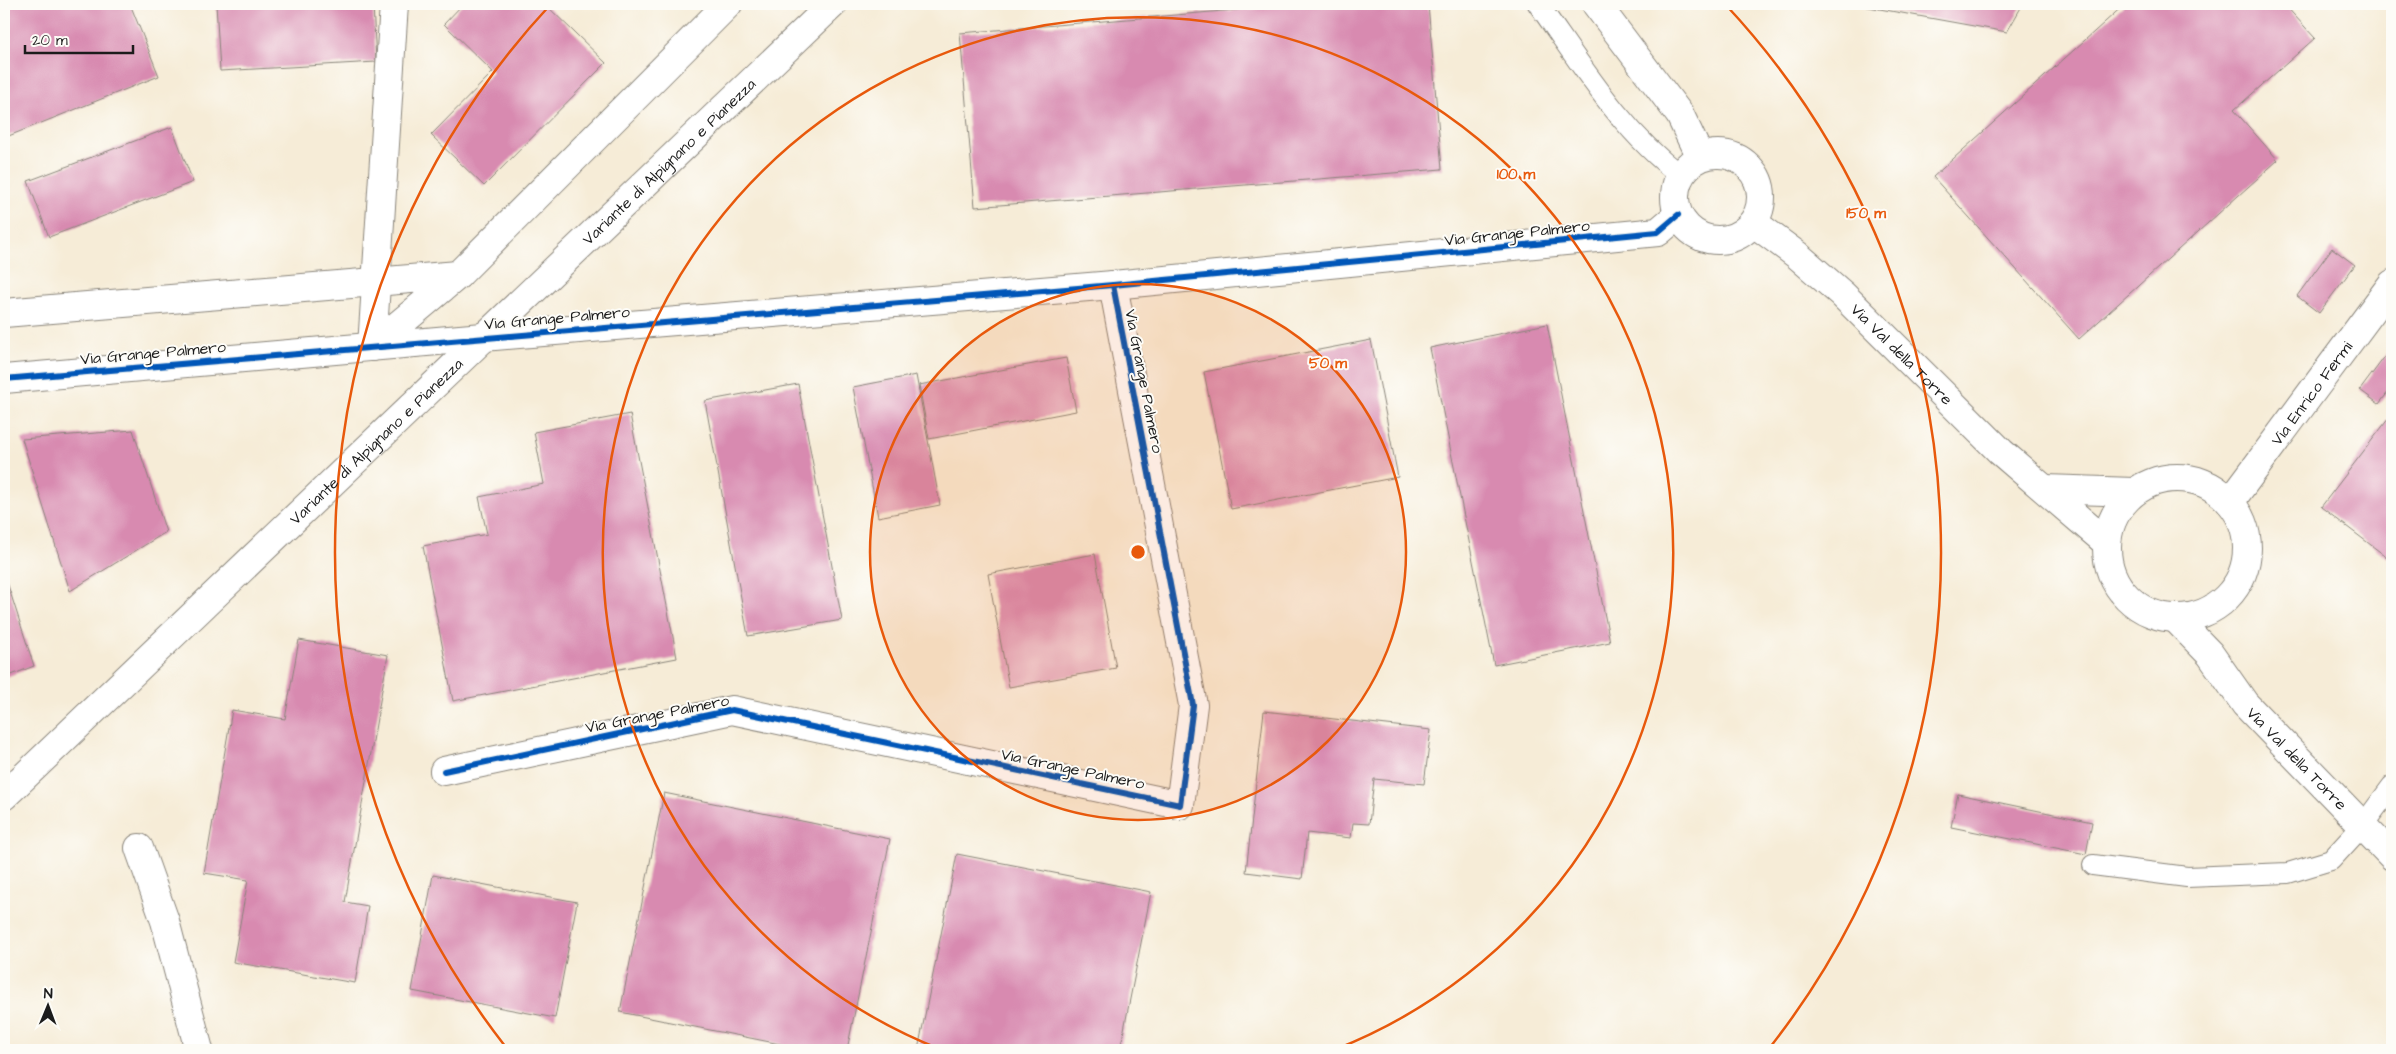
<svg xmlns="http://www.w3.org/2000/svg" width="2396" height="1054" font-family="'Architects Daughter',sans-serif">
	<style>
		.building { fill: #d88ab0 }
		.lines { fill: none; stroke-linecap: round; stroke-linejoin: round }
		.lane-casing { stroke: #89847a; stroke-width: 22 }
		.street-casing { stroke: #89847a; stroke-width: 30 }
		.secondary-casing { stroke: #89847a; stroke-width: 30 }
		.primary-casing { stroke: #89847a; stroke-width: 30 }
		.lane { stroke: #fff; stroke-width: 20 }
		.street { stroke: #fff; stroke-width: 28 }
		.secondary { stroke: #fff; stroke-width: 28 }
		.primary { stroke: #fff; stroke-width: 28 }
		.cycleway-casing { stroke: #fdfcf7; stroke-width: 9 }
		.cycleway { stroke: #0057b8; stroke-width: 6 }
		.ring { fill: none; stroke: #e8590c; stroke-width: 2.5 }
		.labels { text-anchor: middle; stroke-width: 4; stroke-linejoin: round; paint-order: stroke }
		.street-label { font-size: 16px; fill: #1c1c1c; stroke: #fdfcf7 }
		.centre { fill: #e8590c; stroke: #fdfcf7; stroke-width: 2.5 }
		.ring-label { font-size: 15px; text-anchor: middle; font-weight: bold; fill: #e8590c; stroke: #fdfcf7; stroke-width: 4; stroke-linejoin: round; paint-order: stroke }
	</style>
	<rect width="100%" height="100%" fill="#fdfcf7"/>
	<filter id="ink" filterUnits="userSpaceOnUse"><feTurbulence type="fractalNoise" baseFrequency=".02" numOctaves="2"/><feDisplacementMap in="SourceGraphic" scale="10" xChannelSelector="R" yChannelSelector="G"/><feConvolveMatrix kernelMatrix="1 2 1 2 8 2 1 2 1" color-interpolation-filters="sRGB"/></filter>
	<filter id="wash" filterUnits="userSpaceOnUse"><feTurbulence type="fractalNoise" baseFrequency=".0096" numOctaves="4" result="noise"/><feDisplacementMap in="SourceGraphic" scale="20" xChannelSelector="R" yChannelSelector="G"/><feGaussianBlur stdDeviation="1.12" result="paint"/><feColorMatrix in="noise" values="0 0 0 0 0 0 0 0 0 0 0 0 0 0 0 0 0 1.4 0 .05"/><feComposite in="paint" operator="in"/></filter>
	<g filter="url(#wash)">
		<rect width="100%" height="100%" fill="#f6ecd7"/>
		<g id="blocks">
			<g class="building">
				<polygon points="4,4 130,4 159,76 6,137 4,131"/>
				<polygon points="216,4 373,4 376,62 220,71"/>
				<polygon points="463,4 545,4 606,63 484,186 431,135 493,72 444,24"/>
				<polygon points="1307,4 1428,4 1442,169 975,207 960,33"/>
				<polygon points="1852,4 2023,4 2007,32"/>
				<polygon points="2125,4 2284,4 2315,38 2234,110 2278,160 2079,339 1933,177"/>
				<polygon points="172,127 193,182 49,237 28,181"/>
				<polygon points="2332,248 2355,265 2319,313 2297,296"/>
				<polygon points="1547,324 1610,642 1494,665 1430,348"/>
				<polygon points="1371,340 1398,477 1231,509 1204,372"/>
				<polygon points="2392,347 2392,387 2379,404 2360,390"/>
				<polygon points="1066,358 1076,411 929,439 919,385"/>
				<polygon points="916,375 940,505 878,517 853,387"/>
				<polygon points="798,384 842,620 748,636 705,401"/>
				<polygon points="630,414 677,658 453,701 423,546 487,534 479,497 544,484 534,432"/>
				<polygon points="2392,414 2392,561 2321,507"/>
				<polygon points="133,430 166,532 70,591 22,439"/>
				<polygon points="1095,554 1116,668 1009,687 988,574"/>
				<polygon points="4,573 34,666 4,678"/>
				<polygon points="299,640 388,655 345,902 368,906 355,983 233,962 248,880 204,873 232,710 285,719"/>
				<polygon points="1264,711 1431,730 1424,784 1374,779 1369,824 1353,823 1351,838 1307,833 1302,879 1246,872"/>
				<polygon points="664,793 890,839 847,1050 810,1050 620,1012"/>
				<polygon points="1958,794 2092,822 2086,854 1951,827"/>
				<polygon points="957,854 1151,892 1120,1050 918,1050"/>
				<polygon points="433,875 577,902 555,1018 412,991"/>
			</g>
		</g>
	</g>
	<g filter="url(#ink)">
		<use href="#blocks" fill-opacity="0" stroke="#89847a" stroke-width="1"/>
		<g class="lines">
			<g class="lane-casing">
				<g id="lane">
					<path d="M1538 4C1581 64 1621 131 1680 175"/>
					<polyline points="2093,865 2187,877 2288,873 2331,860 2363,825 2392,786"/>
				</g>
			</g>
			<g class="street-casing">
				<g id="street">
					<polyline points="1596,4 1680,115 1700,157"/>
					<polyline points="4,313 458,275"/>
					<polyline points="372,347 458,275 728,4"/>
					<polyline points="372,347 394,4"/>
					<polyline points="4,379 483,337"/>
					<polyline points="444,771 732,710 1180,805 1193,705 1113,285"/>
					<polyline points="139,848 165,921 199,1050"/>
				</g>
			</g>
			<g class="secondary-casing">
				<g id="secondary">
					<circle cx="1718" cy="197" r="43"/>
					<path id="s1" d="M1754 223 1797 255 1842 294 2001 452 2107 543"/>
					<polyline points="483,337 1113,285 1658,232 1678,215"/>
					<circle cx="2177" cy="548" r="70"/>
					<polyline points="2045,489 2134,492"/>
					<path id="s2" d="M2230 502 2392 284"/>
					<path id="s3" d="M2176 619 2210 654 2245 704 2392 856"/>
				</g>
			</g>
			<g class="primary-casing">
				<g id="primary">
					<path id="s4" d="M4 796 833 4"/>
				</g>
			</g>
			<use href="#lane" class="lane"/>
			<use href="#street" class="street"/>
			<use href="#secondary" class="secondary"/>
			<use href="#primary" class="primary"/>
			<g class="cycleway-casing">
				<g id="cycleway">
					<polyline points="4,379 1113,285 1658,232 1678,215"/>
					<polyline points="444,771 732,710 1180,805 1193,705 1113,285"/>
				</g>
			</g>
			<use href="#cycleway" class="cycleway"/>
		</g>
	</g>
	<circle cx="1138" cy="552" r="268" fill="#e8590c" fill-opacity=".12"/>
	<g class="ring">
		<circle cx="1138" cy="552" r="268"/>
		<path d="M942 1050A535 535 0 1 1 1334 1050"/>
		<path d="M505 1046A803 803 0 0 1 551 4M1725 4A803 803 0 0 1 1771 1046"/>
	</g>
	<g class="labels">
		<g class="street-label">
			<text dy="6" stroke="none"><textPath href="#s4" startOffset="919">Variante di Alpignano e Pianezza</textPath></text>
			<text transform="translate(1517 232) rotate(-6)" y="6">Via Grange Palmero</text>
			<text transform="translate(557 317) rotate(-5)" y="6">Via Grange Palmero</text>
			<text transform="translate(153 352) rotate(-5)" y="6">Via Grange Palmero</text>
			<text dy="6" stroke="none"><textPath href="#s1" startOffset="198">Via Val della Torre</textPath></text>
			<text transform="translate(1145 381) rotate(79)" y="6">Via Grange Palmero</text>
			<text dy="6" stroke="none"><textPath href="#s2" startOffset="136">Via Enrico Fermi</textPath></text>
			<text dy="6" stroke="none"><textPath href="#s4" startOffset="514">Variante di Alpignano e Pianezza</textPath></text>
			<text transform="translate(657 713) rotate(-11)" y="6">Via Grange Palmero</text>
			<text dy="6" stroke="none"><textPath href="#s3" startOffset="185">Via Val della Torre</textPath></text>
			<text transform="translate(1073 768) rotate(12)" y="6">Via Grange Palmero</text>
		</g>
	</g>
	<circle cx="1138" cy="552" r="8" class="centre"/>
	<g class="ring-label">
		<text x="1516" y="179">100 m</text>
		<text x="1866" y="218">150 m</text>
		<text x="1328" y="368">50 m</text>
	</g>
	<rect width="2396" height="1054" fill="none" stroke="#fdfcf7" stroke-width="20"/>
	<g transform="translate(48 1006) rotate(1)" stroke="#fdfcf7" stroke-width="4" paint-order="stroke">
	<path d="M0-4L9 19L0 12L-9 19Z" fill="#1c1c1c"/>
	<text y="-8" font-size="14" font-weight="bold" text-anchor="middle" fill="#1c1c1c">N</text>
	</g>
	<path d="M25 45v8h108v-8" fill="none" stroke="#1c1c1c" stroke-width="2.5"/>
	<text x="32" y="45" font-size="15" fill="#1c1c1c" stroke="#fdfcf7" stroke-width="4" paint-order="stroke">20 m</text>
</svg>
